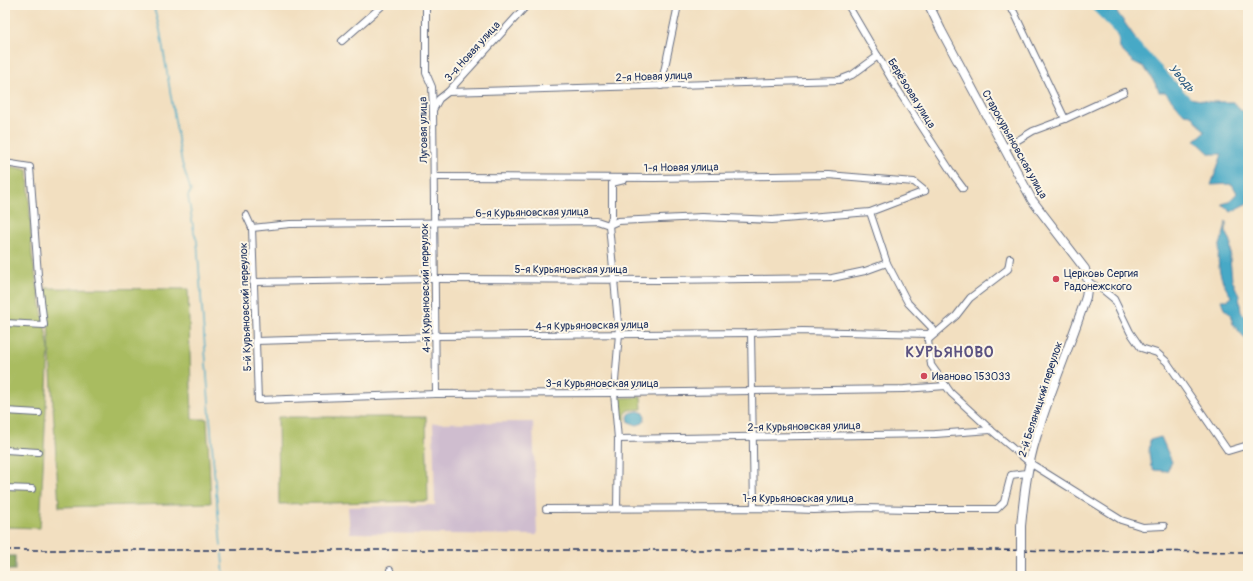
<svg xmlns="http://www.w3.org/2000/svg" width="1253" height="581" font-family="Pangolin,sans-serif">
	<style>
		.industrial { fill: #cfbdcf }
		.green { fill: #a9bc60; stroke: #62765f }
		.forest { fill: #86a456; stroke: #506a5a }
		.water { fill: #46a9c6; stroke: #306c92 }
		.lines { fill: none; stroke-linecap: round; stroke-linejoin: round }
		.stream { stroke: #46a9c6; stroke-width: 1.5 }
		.river { stroke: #46a9c6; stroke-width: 9 }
		.minor-casing { stroke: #666d80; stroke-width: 8 }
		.major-casing { stroke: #666d80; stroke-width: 10 }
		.minor { stroke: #fff; stroke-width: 6 }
		.major { stroke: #fff; stroke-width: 8 }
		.rail { stroke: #1b2f5e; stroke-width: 1.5; stroke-dasharray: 6 3; stroke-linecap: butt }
		.major-bridge-casing { stroke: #666d80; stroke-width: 10; stroke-linecap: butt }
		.major-bridge { stroke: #fff; stroke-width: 8 }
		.poi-dot { fill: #d1495b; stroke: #fcf5e5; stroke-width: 1.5 }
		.labels { text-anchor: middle; stroke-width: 4; stroke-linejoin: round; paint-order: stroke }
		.street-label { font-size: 11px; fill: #1b2f5e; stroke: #fcf5e5 }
		.poi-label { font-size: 11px; fill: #1b2f5e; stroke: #fcf5e5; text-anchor: start }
		.water-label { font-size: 12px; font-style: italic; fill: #2a5a82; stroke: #fcf5e5 }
		.district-label { font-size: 15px; font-weight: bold; letter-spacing: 1px; fill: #5b5282; stroke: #fcf5e5 }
	</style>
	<rect width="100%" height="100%" fill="#fcf5e5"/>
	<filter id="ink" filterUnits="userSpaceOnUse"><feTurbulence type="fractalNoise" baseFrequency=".025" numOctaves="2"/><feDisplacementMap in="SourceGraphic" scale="8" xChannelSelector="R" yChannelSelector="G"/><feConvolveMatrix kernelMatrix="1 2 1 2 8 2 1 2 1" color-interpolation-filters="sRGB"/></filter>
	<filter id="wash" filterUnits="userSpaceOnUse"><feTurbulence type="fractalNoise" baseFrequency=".012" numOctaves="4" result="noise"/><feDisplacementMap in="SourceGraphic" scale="16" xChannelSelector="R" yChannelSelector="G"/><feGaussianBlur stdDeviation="0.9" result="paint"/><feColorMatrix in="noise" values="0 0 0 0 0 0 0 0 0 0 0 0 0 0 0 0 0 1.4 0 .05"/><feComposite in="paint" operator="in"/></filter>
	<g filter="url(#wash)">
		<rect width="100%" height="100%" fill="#f2dfc0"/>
		<polygon class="industrial" points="533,422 537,535 350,533 348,507 435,505 433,423"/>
		<g class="green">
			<polygon points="5,165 28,170 32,256 49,349 40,528 5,527"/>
			<polygon points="46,288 188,289 192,419 207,419 211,503 59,507"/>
			<polygon points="641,397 642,409 628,410 625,415 625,421 619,422 617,398"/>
			<polygon points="278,417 426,417 428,501 279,504"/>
		</g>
		<rect class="forest" x="5" y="556" width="10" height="14"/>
		<g class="water">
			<polygon points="1107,5 1112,5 1134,36 1143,59 1153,63 1165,80 1184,97 1212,102 1233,102 1248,116 1248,203 1231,212 1222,204 1229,202 1237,193 1232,184 1211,185 1222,154 1210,154 1195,140 1205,132 1192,115 1184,114 1165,92 1159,92 1155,83 1144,67 1132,61 1120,49 1117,31 1105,7"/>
			<path d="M1226 221V232L1231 241 1230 259 1232 279 1239 296 1241 312 1248 319V342L1233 324 1230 314 1224 309 1221 300H1229L1231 296C1221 283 1215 262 1220 245 1223 235 1225 231 1226 221Z"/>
			<polygon points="638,411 644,413 645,417 643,423 637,425 629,422 628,417 630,413"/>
			<polygon points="1161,437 1172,462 1167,471 1154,470 1151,467 1149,453 1150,440"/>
		</g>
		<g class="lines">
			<g class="stream">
				<polyline points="153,5 160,30 182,163 191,191 188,196 194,232 197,241 214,470 221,546"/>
				<polyline points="222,554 224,576"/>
			</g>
			<g class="river">
				<polyline points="1094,5 1120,31"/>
				<polyline points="1131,41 1192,106"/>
			</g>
		</g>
	</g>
	<g filter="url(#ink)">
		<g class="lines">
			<g class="minor-casing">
				<g id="minor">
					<polyline points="426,5 426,73 432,87 433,110 436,394"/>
					<polyline points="848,5 896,87 954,176 963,188"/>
					<polyline points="1007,5 1014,12 1065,119"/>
					<polyline points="342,41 383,5"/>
					<polyline points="661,86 678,5"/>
					<polyline points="448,92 527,5"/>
					<polyline points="433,110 439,99 448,92 839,80 852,75 878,56"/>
					<polyline points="1005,148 1033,131 1065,119 1124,92"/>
					<polyline points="5,163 30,167 38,275 44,325 5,323"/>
					<polyline points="434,177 655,178 828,175 914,182 925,191"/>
					<polyline points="870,212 887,263 908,303 933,329 929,334 928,340 931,365 951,393 991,430 1030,463 1121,520 1143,527 1164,526"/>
					<polyline points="246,215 252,228 258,400 436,394 614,393 904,389 946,386"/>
					<polyline points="252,228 290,224 597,221 609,225 618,221 702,217 772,220 870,212 925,191"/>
					<polyline points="253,282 434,279 662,280 832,278 865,271 887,263"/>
					<polyline points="1088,282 1103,290 1114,299 1130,332 1141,348 1157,353 1167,362 1228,451 1248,445"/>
					<polyline points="751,333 754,508"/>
					<polyline points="928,340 956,316 970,298 1008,269 1010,258"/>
					<polyline points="255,341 436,336 751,333 802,331 929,334"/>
					<polyline points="5,411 39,413"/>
					<polyline points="618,439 935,434 991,430"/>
					<polyline points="5,450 38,452"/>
					<polyline points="5,488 32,489"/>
					<polyline points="617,508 618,439 614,393 619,334 609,225 612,217 612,183 624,180"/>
					<polyline points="546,509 754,508 814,510 865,508 911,509 997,509 1004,502 1011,475 1027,473"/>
					<polyline points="390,570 392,576"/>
					<polyline points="545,576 552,576"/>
				</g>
			</g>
			<g class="major-casing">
				<path id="major" d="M929 5 941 30 1032 200 1085 269 1088 282 1086 297C1071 344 1050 390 1036 438 1027 467 1024 496 1021 526"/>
			</g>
			<use href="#minor" class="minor"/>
			<use href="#major" class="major"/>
			<polyline class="rail" points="5,550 982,550 1248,552"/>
			<g class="major-bridge-casing">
				<polyline id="major-bridge" points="1021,526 1021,576"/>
			</g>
			<use href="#major-bridge" class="major-bridge"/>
		</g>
	</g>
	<g class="poi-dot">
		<circle cx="1056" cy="279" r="4"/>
		<circle cx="924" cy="376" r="4"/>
	</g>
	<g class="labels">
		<g class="street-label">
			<text transform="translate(472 51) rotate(-48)" y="4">3-я Новая улица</text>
			<text transform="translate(654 76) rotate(-2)" y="4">2-я Новая улица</text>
			<text transform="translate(912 93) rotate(58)" y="4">Берёзовая улица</text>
			<text transform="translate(423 130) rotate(-91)" y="4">Луговая улица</text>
			<text transform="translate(1015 144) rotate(61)" y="4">Старокурьяновская улица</text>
			<text transform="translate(681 167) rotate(-1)" y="4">1-я Новая улица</text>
			<text transform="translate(532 212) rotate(-1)" y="4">6-я Курьяновская улица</text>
			<text x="571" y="273">5-я Курьяновская улица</text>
			<text transform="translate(425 288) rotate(-91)" y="4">4-й Курьяновский переулок</text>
			<text transform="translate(245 307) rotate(-92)" y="4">5-й Курьяновский переулок</text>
			<text transform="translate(592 325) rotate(-1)" y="4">4-я Курьяновская улица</text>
			<text x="602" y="387">3-я Курьяновская улица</text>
			<text transform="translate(1040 399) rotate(-72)" y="4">2-й Беляницкий переулок</text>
			<text transform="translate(804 426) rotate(-1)" y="4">2-я Курьяновская улица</text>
			<text x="798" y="502">1-я Курьяновская улица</text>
		</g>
		<g class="poi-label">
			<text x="1064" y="277">Церковь Сергия<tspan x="1064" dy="13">Радонежского</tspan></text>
			<text x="932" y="380">Иваново 153033</text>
		</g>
		<g class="water-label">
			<text transform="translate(1182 78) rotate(48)" y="4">Уводь</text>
		</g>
		<g class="district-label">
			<text x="950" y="357">КУРЬЯНОВО</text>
		</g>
	</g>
	<rect width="1253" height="581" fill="none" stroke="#fcf5e5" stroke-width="20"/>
</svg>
